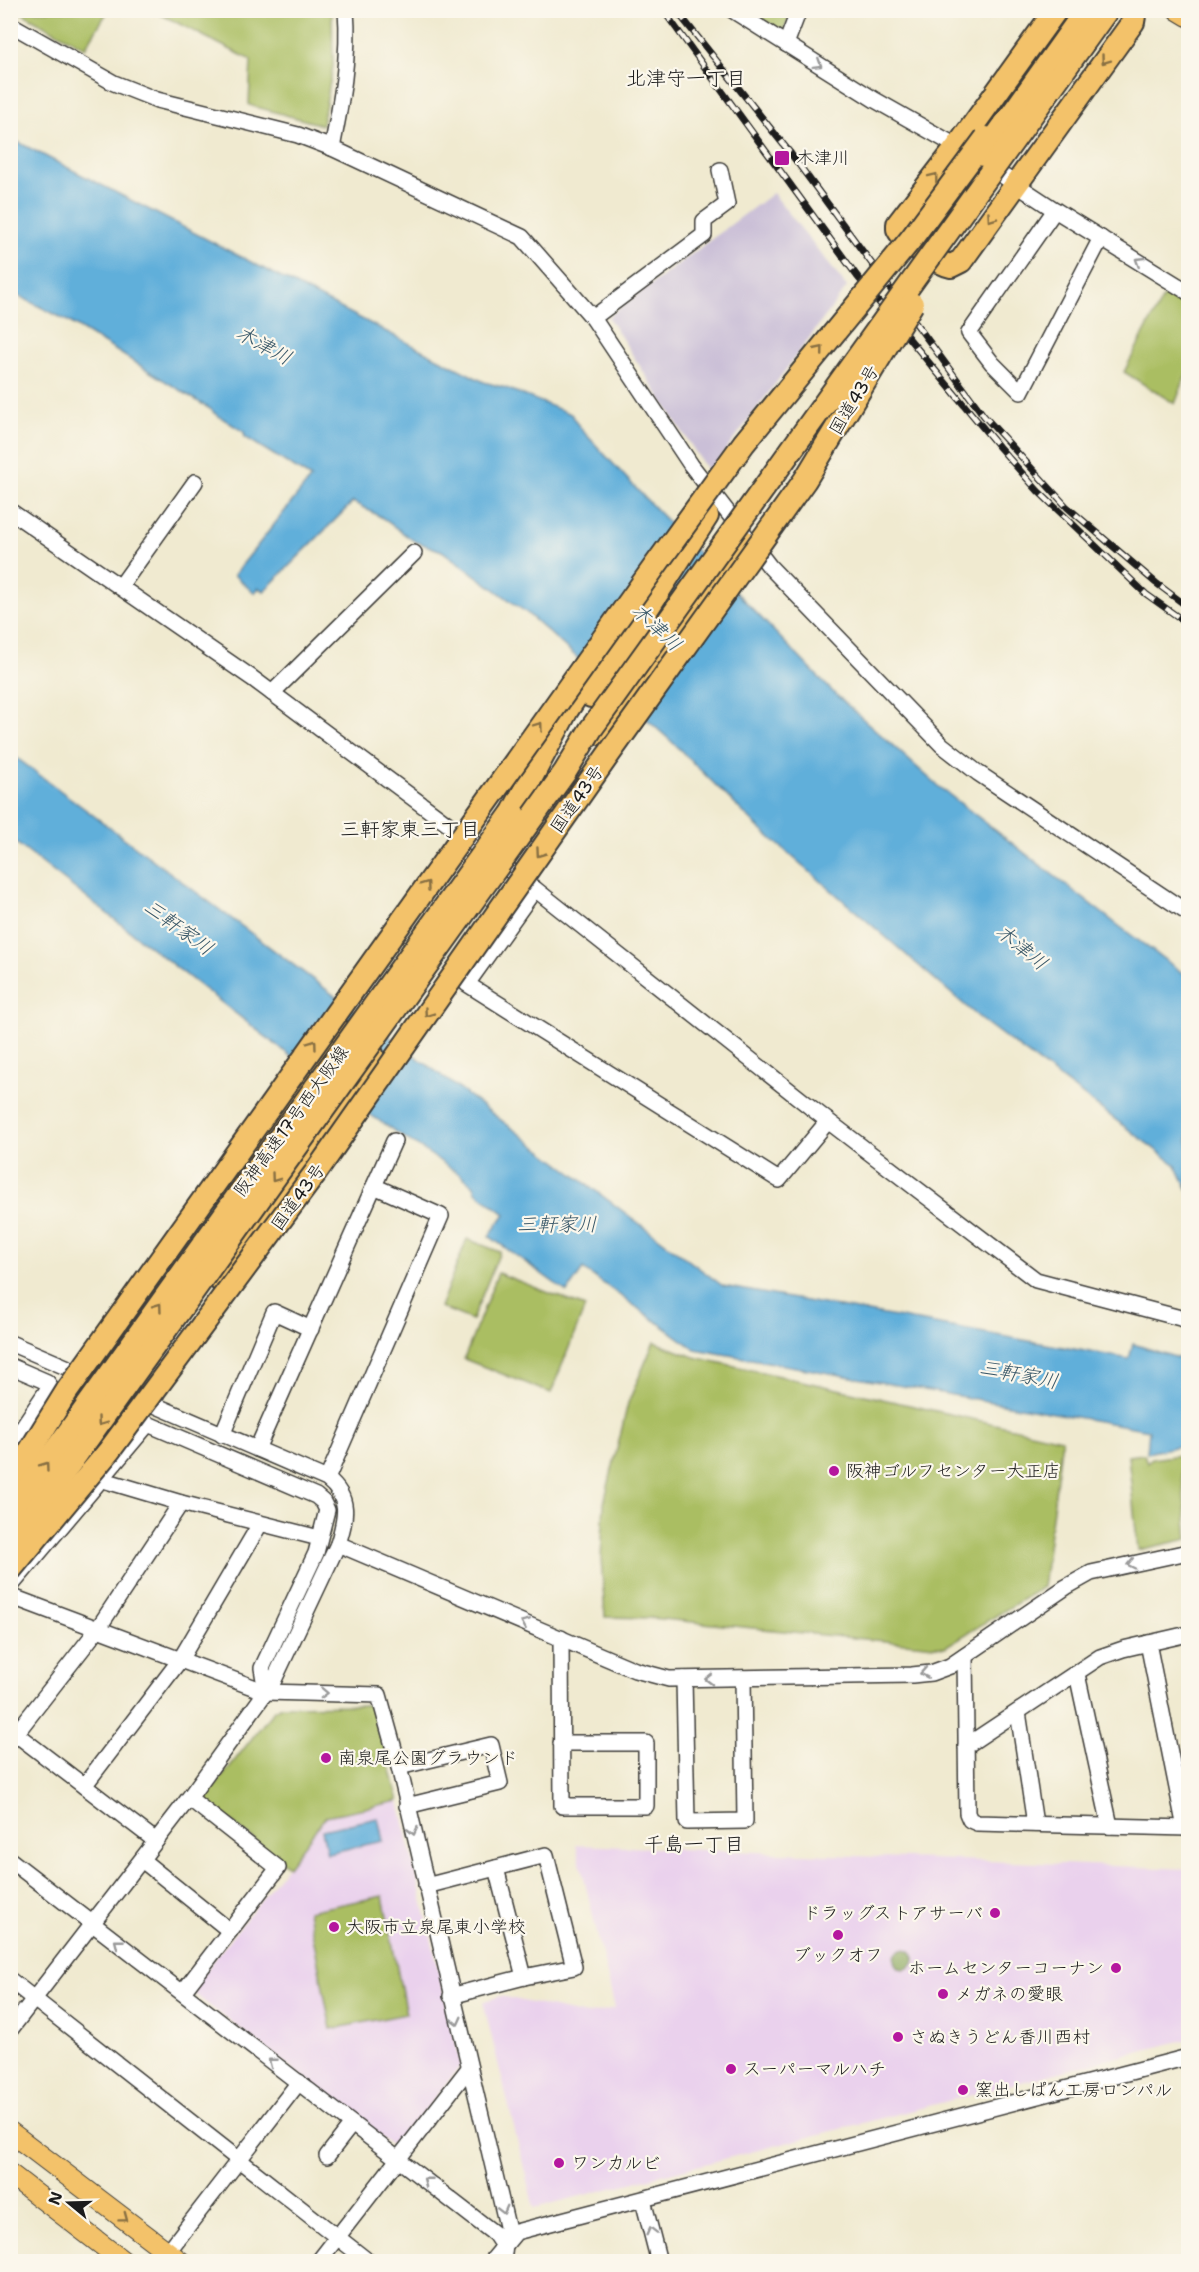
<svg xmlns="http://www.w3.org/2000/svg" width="1199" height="2272" font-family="'Shantell Sans','Klee One',sans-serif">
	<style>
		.built { fill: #ead1ed }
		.industrial { fill: #cabfd7 }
		.green { fill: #aabe62; stroke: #636d3f; stroke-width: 1.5 }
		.forest { fill: #87a558; stroke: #52603a; stroke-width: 1.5 }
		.water { fill: #61afda; stroke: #3e667b; stroke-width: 1.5 }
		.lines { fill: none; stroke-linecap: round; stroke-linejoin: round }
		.minor-casing { stroke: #3c3b37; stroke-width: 18 }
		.major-casing { stroke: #3c3b37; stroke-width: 22 }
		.highway-casing { stroke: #3c3b37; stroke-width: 26 }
		.minor { stroke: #fff; stroke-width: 15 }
		.major { stroke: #f3c26a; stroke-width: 20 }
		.highway { stroke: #f3c26a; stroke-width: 22 }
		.rail-casing { stroke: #1c1c1c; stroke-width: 7 }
		.rail { stroke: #fbf7ec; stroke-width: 4.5; stroke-dasharray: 14; stroke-linecap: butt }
		.highway-bridge-casing { stroke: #3c3b37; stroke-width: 26; stroke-linecap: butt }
		.highway-bridge { stroke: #f3c26a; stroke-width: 22 }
		.oneway { stroke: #886f43 }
		.oneway2 { stroke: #999 }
		.poi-dot { fill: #b5179e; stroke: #fbf7ec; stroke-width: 2 }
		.labels { text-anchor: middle; stroke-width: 4.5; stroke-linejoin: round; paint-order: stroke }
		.poi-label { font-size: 18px; fill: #1c1c1c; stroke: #fbf7ec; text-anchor: start }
		.street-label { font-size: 18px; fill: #1c1c1c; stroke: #fbf7ec }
		.neighbourhood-label { font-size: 20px; fill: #1c1c1c; stroke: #fbf7ec }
		.water-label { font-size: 20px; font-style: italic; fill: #385768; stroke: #fbf7ec }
	</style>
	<rect width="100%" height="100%" fill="#fbf7ec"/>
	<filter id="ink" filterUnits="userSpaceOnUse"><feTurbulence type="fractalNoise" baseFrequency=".0167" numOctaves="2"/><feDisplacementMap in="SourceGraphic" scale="12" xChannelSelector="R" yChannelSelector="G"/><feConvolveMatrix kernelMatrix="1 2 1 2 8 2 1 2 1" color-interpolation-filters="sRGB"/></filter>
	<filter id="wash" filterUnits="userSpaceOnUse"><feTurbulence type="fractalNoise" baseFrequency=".008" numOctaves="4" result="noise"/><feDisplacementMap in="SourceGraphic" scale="24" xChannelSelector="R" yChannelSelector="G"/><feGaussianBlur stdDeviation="1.35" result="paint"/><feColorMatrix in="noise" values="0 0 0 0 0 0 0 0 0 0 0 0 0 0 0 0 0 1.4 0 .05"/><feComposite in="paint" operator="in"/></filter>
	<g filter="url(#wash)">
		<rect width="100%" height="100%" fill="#f0ead0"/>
		<g class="built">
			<polygon points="399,1801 461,2065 399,2144 391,2145 193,1993 193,1987 326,1816"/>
			<polygon points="576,1845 1188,1869 1188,2039 534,2208 483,2002 500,1996 586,2015 615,2008"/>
		</g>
		<polygon class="industrial" points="773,193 847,287 709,473 608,317"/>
		<g class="green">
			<polygon points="18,11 108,10 108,11 85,48"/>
			<polygon points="154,11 332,11 333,66 322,125 249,105 251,60"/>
			<polygon points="748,11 792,11 784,29 780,30"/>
			<polygon points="1166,292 1188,306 1188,370 1175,404 1124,372"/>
			<polygon points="467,1239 500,1252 472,1320 440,1307"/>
			<polygon points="498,1273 585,1307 551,1393 464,1359"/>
			<polygon points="654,1342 694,1357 1062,1439 1043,1587 945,1647 652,1618 605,1617 601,1558 604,1503 628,1403"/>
			<polygon points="1144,1454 1147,1463 1152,1459 1180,1455 1188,1539 1138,1550 1128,1456"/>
			<polygon points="371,1705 377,1716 399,1801 326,1816 288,1866 208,1804 207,1796 274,1710 282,1706"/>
			<polygon points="383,1896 406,2014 331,2029 308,1911"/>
		</g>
		<circle class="forest" cx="904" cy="1959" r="10"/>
		<g class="water">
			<polygon points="10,138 484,382 506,388 571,414 582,430 644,497 833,692 938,786 1119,926 1188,977 1188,1190 1176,1165 982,1020 758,827 670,740 527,613 442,551 414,541 381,517 353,502 264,591 259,588 254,593 234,575 311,478 245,437 244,432 214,413 212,410 68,321 11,292"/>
			<polygon points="10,753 723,1286 1129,1359 1133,1344 1188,1361 1188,1444 1147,1453 1149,1430 695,1349 583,1269 567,1292 489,1236 505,1214 476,1192 474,1186 461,1175 342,1096 11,839"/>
			<polygon points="378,1818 383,1841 327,1853 322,1830"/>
		</g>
	</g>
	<g filter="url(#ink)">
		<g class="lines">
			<g class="minor-casing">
				<g id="minor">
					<polyline points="732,10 875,100 965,151"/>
					<polyline points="10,24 114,83 157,100 298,135 332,148 522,237 593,318 691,465 770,567 942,745 978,773 1188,913"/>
					<polyline points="786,44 799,10"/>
					<path d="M332 148C341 103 350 56 346 10"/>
					<polyline points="985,164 1055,210 1188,292"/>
					<polyline points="1055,210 969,333 992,363 1021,392 1101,238"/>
					<polyline points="593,318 704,235 704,221 727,204 720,170"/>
					<polyline points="10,511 252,678 535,889 828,1121 1036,1280 1188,1320"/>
					<polyline points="120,587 195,482"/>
					<polyline points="272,693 414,553"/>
					<polyline points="535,889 467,984 779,1180 828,1121"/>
					<path d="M10 1343 327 1479C351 1498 346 1517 338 1544L273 1682 189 1798 10 2030"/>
					<polyline points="10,1366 47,1382 50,1386 10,1446"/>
					<polyline points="222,1435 274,1312 311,1329"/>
					<polyline points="257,1449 394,1141"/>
					<polyline points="100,1479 181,1503 319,1538"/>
					<polyline points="327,1479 441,1216 374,1186"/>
					<polyline points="338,1544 635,1670 669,1679 912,1675 931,1673 950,1666 1066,1587 1091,1573 1188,1552"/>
					<polyline points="10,1587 148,1424 316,1496 323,1502 327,1510 316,1553 262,1668 266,1692"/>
					<polyline points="10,1596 266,1692 379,1695 399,1767 507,2226 503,2262"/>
					<polyline points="561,1638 562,1806 646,1806 646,1743 561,1743"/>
					<polyline points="1148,1643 1185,1828"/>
					<polyline points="965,1656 967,1813 970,1820 977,1823 1188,1828"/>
					<polyline points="1077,1674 1110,1826"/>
					<polyline points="684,1679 687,1822 745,1821 743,1678"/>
					<polyline points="1018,1712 1035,1824"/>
					<polyline points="16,1734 156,1841"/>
					<polyline points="10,1741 97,1630 181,1503"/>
					<polyline points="966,1746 1100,1657 1123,1649 1188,1634"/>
					<polyline points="399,1767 491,1745 500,1783 407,1806"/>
					<polyline points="84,1786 180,1660 260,1524"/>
					<polyline points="10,1860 495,2234 503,2246"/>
					<polyline points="142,1860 230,1931"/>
					<polyline points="496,1868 524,1977"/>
					<polyline points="426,1886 546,1855 574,1967 524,1977 451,1996"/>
					<polyline points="10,1980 369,2262"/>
					<polyline points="183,1992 278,1868 189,1798"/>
					<polyline points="327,2156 352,2124"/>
					<polyline points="643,2200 659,2262"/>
					<polyline points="160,2262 299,2082"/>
					<polyline points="318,2262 469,2068"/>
					<polyline points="491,2262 516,2232 1188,2057"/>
				</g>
			</g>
			<g class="major-casing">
				<g id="major">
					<polyline points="1178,10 1188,16"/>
					<polyline points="10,2132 181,2262"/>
					<polyline points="10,2174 124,2262"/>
				</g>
			</g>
			<g class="highway-casing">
				<g id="highway">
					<path d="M1056 10 958 146 898 224V229C904 242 937 263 951 266L961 261 1133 22 1135 10"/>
					<polyline points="591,696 707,516"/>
					<polyline points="599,733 647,673 695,605 746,542"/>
					<polyline points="513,812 567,710 592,672"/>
					<path d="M222 1192C262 1138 300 1082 345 1033"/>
					<polyline points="222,1282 327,1133 372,1054"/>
				</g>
			</g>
			<use href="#minor" class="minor"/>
			<use href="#major" class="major"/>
			<use href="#highway" class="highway"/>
			<g class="rail-casing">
				<g id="rail">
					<polyline points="663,10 857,276 999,447 1038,491 1146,594 1188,624"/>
					<polyline points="676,10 791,154 984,416 1067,507 1156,583 1188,607"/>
				</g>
			</g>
			<use href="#rail" class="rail"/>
			<g class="highway-bridge-casing">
				<g id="highway-bridge">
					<polyline points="983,155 1086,10"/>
					<polyline points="10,1483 67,1391 655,566 744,443 911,239 986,138"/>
					<polyline points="10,1514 513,812"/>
					<polyline points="10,1547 565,772 591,729 1107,10"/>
					<polyline points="10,1570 109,1451 316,1172 606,758 805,480 912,304"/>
				</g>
			</g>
			<use href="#highway-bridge" class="highway-bridge"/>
		</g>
		<defs><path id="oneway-chevron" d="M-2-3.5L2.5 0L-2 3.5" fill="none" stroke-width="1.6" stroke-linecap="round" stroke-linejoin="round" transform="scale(1.5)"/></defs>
		<g class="oneway">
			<use href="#oneway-chevron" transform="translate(1105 60) rotate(126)"/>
			<use href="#oneway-chevron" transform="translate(934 177) rotate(-52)"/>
			<use href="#oneway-chevron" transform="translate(991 218) rotate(125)"/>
			<use href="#oneway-chevron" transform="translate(820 350) rotate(-51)"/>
			<use href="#oneway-chevron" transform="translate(539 726) rotate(-54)"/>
			<use href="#oneway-chevron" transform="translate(540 853) rotate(125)"/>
			<use href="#oneway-chevron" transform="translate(426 885) rotate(-54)"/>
			<use href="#oneway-chevron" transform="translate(428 1013) rotate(125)"/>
			<use href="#oneway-chevron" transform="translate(313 1044) rotate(-54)"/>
			<use href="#oneway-chevron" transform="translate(275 1178) rotate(126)"/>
			<use href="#oneway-chevron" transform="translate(158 1307) rotate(-54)"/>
			<use href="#oneway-chevron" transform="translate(101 1422) rotate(126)"/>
			<use href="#oneway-chevron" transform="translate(45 1466) rotate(-54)"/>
			<use href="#oneway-chevron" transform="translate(124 2218) rotate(37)"/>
		</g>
		<g class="oneway2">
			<use href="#oneway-chevron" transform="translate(818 64) rotate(32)"/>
			<use href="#oneway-chevron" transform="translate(1139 261) rotate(-148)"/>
			<use href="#oneway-chevron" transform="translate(1131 1564) rotate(168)"/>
			<use href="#oneway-chevron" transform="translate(525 1623) rotate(-157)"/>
			<use href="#oneway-chevron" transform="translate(924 1673) rotate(170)"/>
			<use href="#oneway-chevron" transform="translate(709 1679) rotate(179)"/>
			<use href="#oneway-chevron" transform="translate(324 1693) rotate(2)"/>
			<use href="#oneway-chevron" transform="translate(413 1831) rotate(77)"/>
			<use href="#oneway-chevron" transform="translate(118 1943) rotate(-142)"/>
			<use href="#oneway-chevron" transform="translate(457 2021) rotate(76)"/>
			<use href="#oneway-chevron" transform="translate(272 2062) rotate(-142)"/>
			<use href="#oneway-chevron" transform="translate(427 2181) rotate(-142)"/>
			<use href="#oneway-chevron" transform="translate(503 2210) rotate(76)"/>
			<use href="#oneway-chevron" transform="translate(651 2231) rotate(-104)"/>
		</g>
	</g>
	<g class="poi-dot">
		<rect x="774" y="150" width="16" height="16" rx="3"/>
		<circle cx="834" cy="1471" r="6"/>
		<circle cx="326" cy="1758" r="6"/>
		<circle cx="995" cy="1913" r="6"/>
		<circle cx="334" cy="1927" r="6"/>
		<circle cx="838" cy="1935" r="6"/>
		<circle cx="1116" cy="1968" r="6"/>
		<circle cx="943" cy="1994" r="6"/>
		<circle cx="898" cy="2037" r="6"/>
		<circle cx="731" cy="2069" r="6"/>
		<circle cx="963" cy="2090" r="6"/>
		<circle cx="559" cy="2163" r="6"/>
	</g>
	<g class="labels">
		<g class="poi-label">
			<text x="796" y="164">木津川</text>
			<text x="846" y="1477">阪神ゴルフセンター大正店</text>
			<text x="338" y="1764">南泉尾公園グラウンド</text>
			<text x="983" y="1919" text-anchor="end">ドラッグストアサーバ</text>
			<text x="346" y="1933">大阪市立泉尾東小学校</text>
			<text x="838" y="1961" text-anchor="middle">ブックオフ</text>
			<text x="1104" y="1974" text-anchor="end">ホームセンターコーナン</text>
			<text x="955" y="2000">メガネの愛眼</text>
			<text x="910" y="2043">さぬきうどん香川西村</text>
			<text x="743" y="2075">スーパーマルハチ</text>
			<text x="975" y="2096">窯出しぱん工房ロンパル</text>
			<text x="571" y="2169">ワンカルビ</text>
		</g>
		<g class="street-label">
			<text transform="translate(854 400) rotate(-59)" y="6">国道43号</text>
			<text transform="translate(577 799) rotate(-55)" y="6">国道43号</text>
			<text transform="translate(291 1121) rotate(-54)" y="6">阪神高速17号西大阪線</text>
			<text transform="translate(298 1197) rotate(-54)" y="6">国道43号</text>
		</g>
		<g class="neighbourhood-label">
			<text x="686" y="85">北津守一丁目</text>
			<text x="410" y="836">三軒家東三丁目</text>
			<text x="694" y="1851">千島一丁目</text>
		</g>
		<g class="water-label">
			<text transform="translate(264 345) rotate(28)" y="7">木津川</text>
			<text transform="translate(657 627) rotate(43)" y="7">木津川</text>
			<text transform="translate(179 927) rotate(36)" y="7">三軒家川</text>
			<text transform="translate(1022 947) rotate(39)" y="7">木津川</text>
			<text x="557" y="1231">三軒家川</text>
			<text transform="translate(1019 1374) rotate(11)" y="7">三軒家川</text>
		</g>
	</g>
	<rect width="1199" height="2272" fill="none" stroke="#fbf7ec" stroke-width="36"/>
	<g transform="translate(69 2203) rotate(289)" stroke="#fbf7ec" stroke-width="4.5" paint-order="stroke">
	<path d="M0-4.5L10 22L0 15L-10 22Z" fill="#1c1c1c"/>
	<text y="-9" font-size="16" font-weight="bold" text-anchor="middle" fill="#1c1c1c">N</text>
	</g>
</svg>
